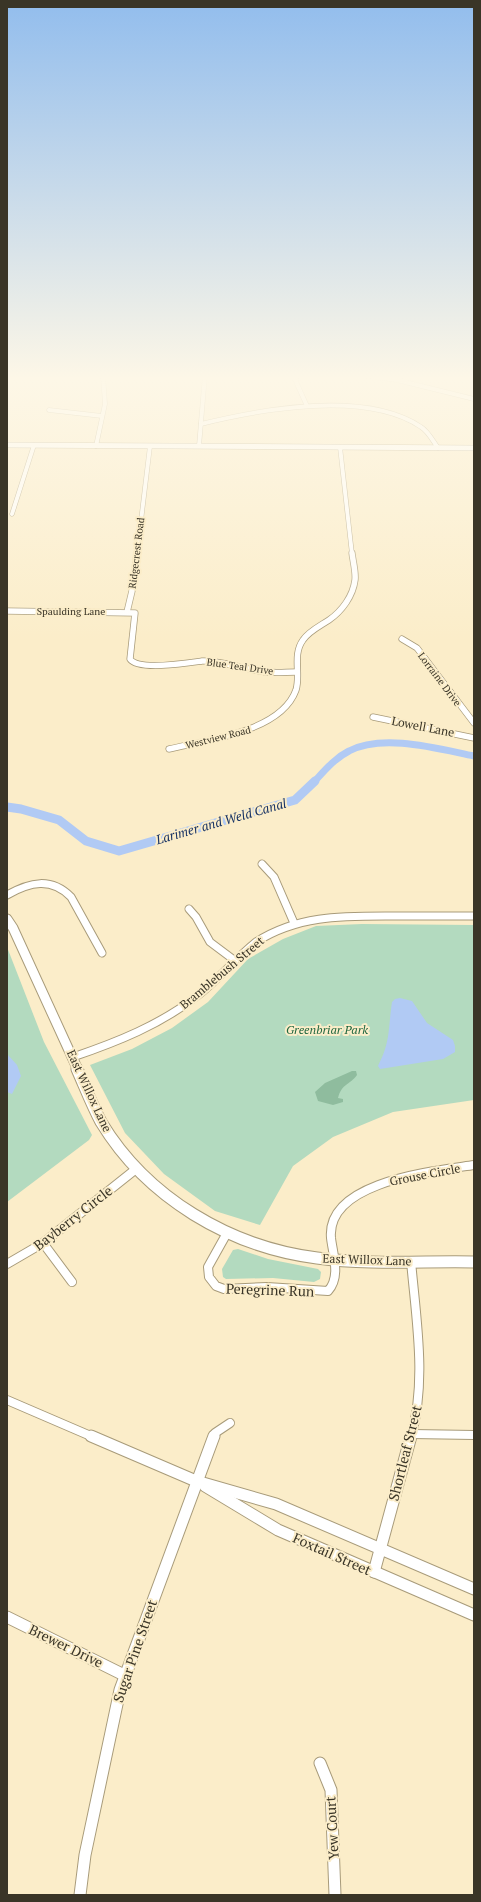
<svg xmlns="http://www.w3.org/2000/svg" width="481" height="1902" font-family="'PT Serif',serif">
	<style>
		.green { fill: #b3dabf }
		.forest { fill: #8fbc9e }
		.water { fill: #b1caf4 }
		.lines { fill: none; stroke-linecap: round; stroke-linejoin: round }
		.canal-far1 { stroke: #b1caf4; stroke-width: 7 }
		.canal { stroke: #b1caf4; stroke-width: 9 }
		.minor-far4-casing { stroke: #a89b7a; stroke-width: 5 }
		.minor-far3-casing { stroke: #a89b7a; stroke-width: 7 }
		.minor-far2-casing { stroke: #a89b7a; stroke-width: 9 }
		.minor-far1-casing { stroke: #a89b7a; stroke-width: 10 }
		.minor-casing { stroke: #a89b7a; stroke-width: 13 }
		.tertiary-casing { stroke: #a89b7a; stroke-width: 6 }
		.secondary-far1-casing { stroke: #a89b7a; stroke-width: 11 }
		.secondary-casing { stroke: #a89b7a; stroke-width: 13 }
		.minor-far4 { stroke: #fff; stroke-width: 4 }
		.minor-far3 { stroke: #fff; stroke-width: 5.5 }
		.minor-far2 { stroke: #fff; stroke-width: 7 }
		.minor-far1 { stroke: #fff; stroke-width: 8 }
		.minor { stroke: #fff; stroke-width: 11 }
		.tertiary { stroke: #fff; stroke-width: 5 }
		.secondary-far1 { stroke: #fff; stroke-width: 9 }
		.secondary { stroke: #fff; stroke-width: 11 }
		.labels { text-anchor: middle; stroke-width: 4; stroke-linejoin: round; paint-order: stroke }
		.far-street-label { font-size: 10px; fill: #3a3527; stroke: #fbedc9 }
		.street-label { font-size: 12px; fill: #3a3527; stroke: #fbedc9 }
		.park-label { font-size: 12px; font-style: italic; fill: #1f663f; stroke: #fbedc9 }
		.water-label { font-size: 13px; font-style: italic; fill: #173264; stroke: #fbedc9 }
		.near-street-label { font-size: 14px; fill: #3a3527; stroke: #fbedc9 }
	</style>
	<rect width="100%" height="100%" fill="#fbedc9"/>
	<g class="green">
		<polygon points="362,924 474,925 474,1100 393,1112 333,1137 293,1166 260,1225 215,1211 164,1174 125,1133 90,1065 132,1049 172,1028 208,1002 248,959 283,939 316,926"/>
		<polygon points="7,947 44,1042 92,1135 89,1140 7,1202"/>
		<polygon points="238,1249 268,1259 318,1269 321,1272 320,1279 314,1282 273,1278 226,1279 223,1277 222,1269 233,1250"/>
	</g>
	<path class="forest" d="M352 1071H356L357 1075C350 1085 342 1083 338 1098L343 1099V1102L333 1105 318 1101 315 1092 325 1083Z"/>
	<g class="water">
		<path d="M400 998 412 1001 427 1023 453 1040 455 1046V1052L443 1059 380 1069 378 1066C391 1041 388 1028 392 1002L395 999Z"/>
		<polygon points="7,1051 8,1055 17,1065 21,1076 12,1094 7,1092"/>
	</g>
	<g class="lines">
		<path class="canal-far1" d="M314 782C325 770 335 758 349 751 383 733 439 749 474 756"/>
		<polyline class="canal" points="7,807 21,809 59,820 86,841 119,851 295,800 315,781"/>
		<g class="minor-far4-casing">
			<g id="minor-far4">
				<polyline points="293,375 307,406"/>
				<polyline points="359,375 397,380 474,399"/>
				<polyline points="294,376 319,375"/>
				<polyline points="49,410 102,416"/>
				<path d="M201 424C262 409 366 390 421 427 428 431 433 441 438 448"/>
				<polyline points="96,446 105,404 103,375"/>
				<polyline points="199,446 205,375"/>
				<polyline points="340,447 352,554"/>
				<polyline points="12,514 34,445"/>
				<polyline points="137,554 150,446"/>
			</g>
		</g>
		<g class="minor-far3-casing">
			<g id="minor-far3">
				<path d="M7 611 135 613 130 659C138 671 188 663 202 661 220 660 247 670 266 672 276 673 287 672 297 672"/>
				<polyline points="127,612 132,591 137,553"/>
				<polyline points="402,639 417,648 474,723"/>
				<polyline points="373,717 474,738"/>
				<path d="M169 749C207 740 281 732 296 690 301 674 292 655 303 640 309 631 320 626 329 620 342 611 353 596 355 580 356 572 353 562 352 553"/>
			</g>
		</g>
		<g class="minor-far2-casing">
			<g id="minor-far2">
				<polyline points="262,864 274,877 294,923"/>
				<path d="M7 895C30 882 51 877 71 897L102 953"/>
				<polyline points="189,909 196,917 210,942 234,960"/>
				<path d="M73 1057C117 1042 160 1025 197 996 218 980 235 959 256 942 298 915 343 916 391 916 419 916 446 916 474 916"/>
			</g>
		</g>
		<g class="minor-far1-casing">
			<g id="minor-far1">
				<path d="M227 1233 208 1267 209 1277 216 1286 224 1289 267 1287 328 1291C341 1277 333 1255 331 1238 326 1181 435 1171 474 1165"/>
				<polyline points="43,1243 72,1282"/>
				<path d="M411 1261C416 1319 427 1380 411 1437"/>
				<polyline points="7,1264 43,1243 136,1169"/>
				<polyline points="7,1400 93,1437"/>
				<polyline points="412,1434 474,1435"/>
				<polyline points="214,1437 215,1433 230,1423"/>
			</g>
		</g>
		<g class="minor-casing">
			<g id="minor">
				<polyline points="91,1436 196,1481 276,1504 474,1589"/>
				<polyline points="205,1486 278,1530 474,1615"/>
				<polyline points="374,1572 411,1436"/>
				<polyline points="7,1617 126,1676"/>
				<polyline points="320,1763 331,1790 335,1895"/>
				<polyline points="80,1895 85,1855 120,1690 214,1436"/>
			</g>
		</g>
		<g class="tertiary-casing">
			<polyline id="tertiary" points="7,445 474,448"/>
		</g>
		<g class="secondary-far1-casing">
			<polyline id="secondary-far1" points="7,919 13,928 78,1070"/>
		</g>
		<g class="secondary-casing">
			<path id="secondary" d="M77 1069C85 1087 92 1105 101 1122 147 1198 230 1247 317 1258 369 1265 422 1261 474 1262"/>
		</g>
		<use href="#minor-far4" class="minor-far4"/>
		<use href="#minor-far3" class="minor-far3"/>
		<use href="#minor-far2" class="minor-far2"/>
		<use href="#minor-far1" class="minor-far1"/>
		<use href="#minor" class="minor"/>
		<use href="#tertiary" class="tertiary"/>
		<use href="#secondary-far1" class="secondary-far1"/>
		<use href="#secondary" class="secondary"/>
	</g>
	<linearGradient id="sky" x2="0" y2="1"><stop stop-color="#92bded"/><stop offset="0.59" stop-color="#fdf7e7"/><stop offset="1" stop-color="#fdf7e7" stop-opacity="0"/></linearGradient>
	<rect width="481" height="641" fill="url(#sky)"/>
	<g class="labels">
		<g class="far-street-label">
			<text transform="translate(136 553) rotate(-83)" y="4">Ridgecrest Road</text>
			<text x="71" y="615">Spaulding Lane</text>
			<text transform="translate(240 666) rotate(8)" y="4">Blue Teal Drive</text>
			<text transform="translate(440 679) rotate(53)" y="4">Lorraine Drive</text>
			<text transform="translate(218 737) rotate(-14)" y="4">Westview Road</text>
		</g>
		<g class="street-label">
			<text transform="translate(423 727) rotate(11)" y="4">Lowell Lane</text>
			<text transform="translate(222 973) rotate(-40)" y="4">Bramblebush Street</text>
			<text transform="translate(89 1091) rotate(65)" y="4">East Willox Lane</text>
			<text transform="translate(425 1175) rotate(-11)" y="4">Grouse Circle</text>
			<text transform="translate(367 1260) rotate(2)" y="4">East Willox Lane</text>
		</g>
		<g class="park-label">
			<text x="327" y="1034">Greenbriar Park</text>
		</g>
		<g class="water-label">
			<text transform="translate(221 821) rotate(-16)" y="5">Larimer and Weld Canal</text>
		</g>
		<g class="near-street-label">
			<text transform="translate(73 1218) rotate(-38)" y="5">Bayberry Circle</text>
			<text transform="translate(270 1290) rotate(2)" y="5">Peregrine Run</text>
			<text transform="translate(405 1453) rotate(-76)" y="5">Shortleaf Street</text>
			<text transform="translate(332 1554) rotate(24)" y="5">Foxtail Street</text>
			<text transform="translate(66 1646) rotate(26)" y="5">Brewer Drive</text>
			<text transform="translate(135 1651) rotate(-71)" y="5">Sugar Pine Street</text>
			<text transform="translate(332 1828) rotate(-93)" y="5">Yew Court</text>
		</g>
	</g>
	<rect width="481" height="1902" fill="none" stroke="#3a3527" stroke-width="16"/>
</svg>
